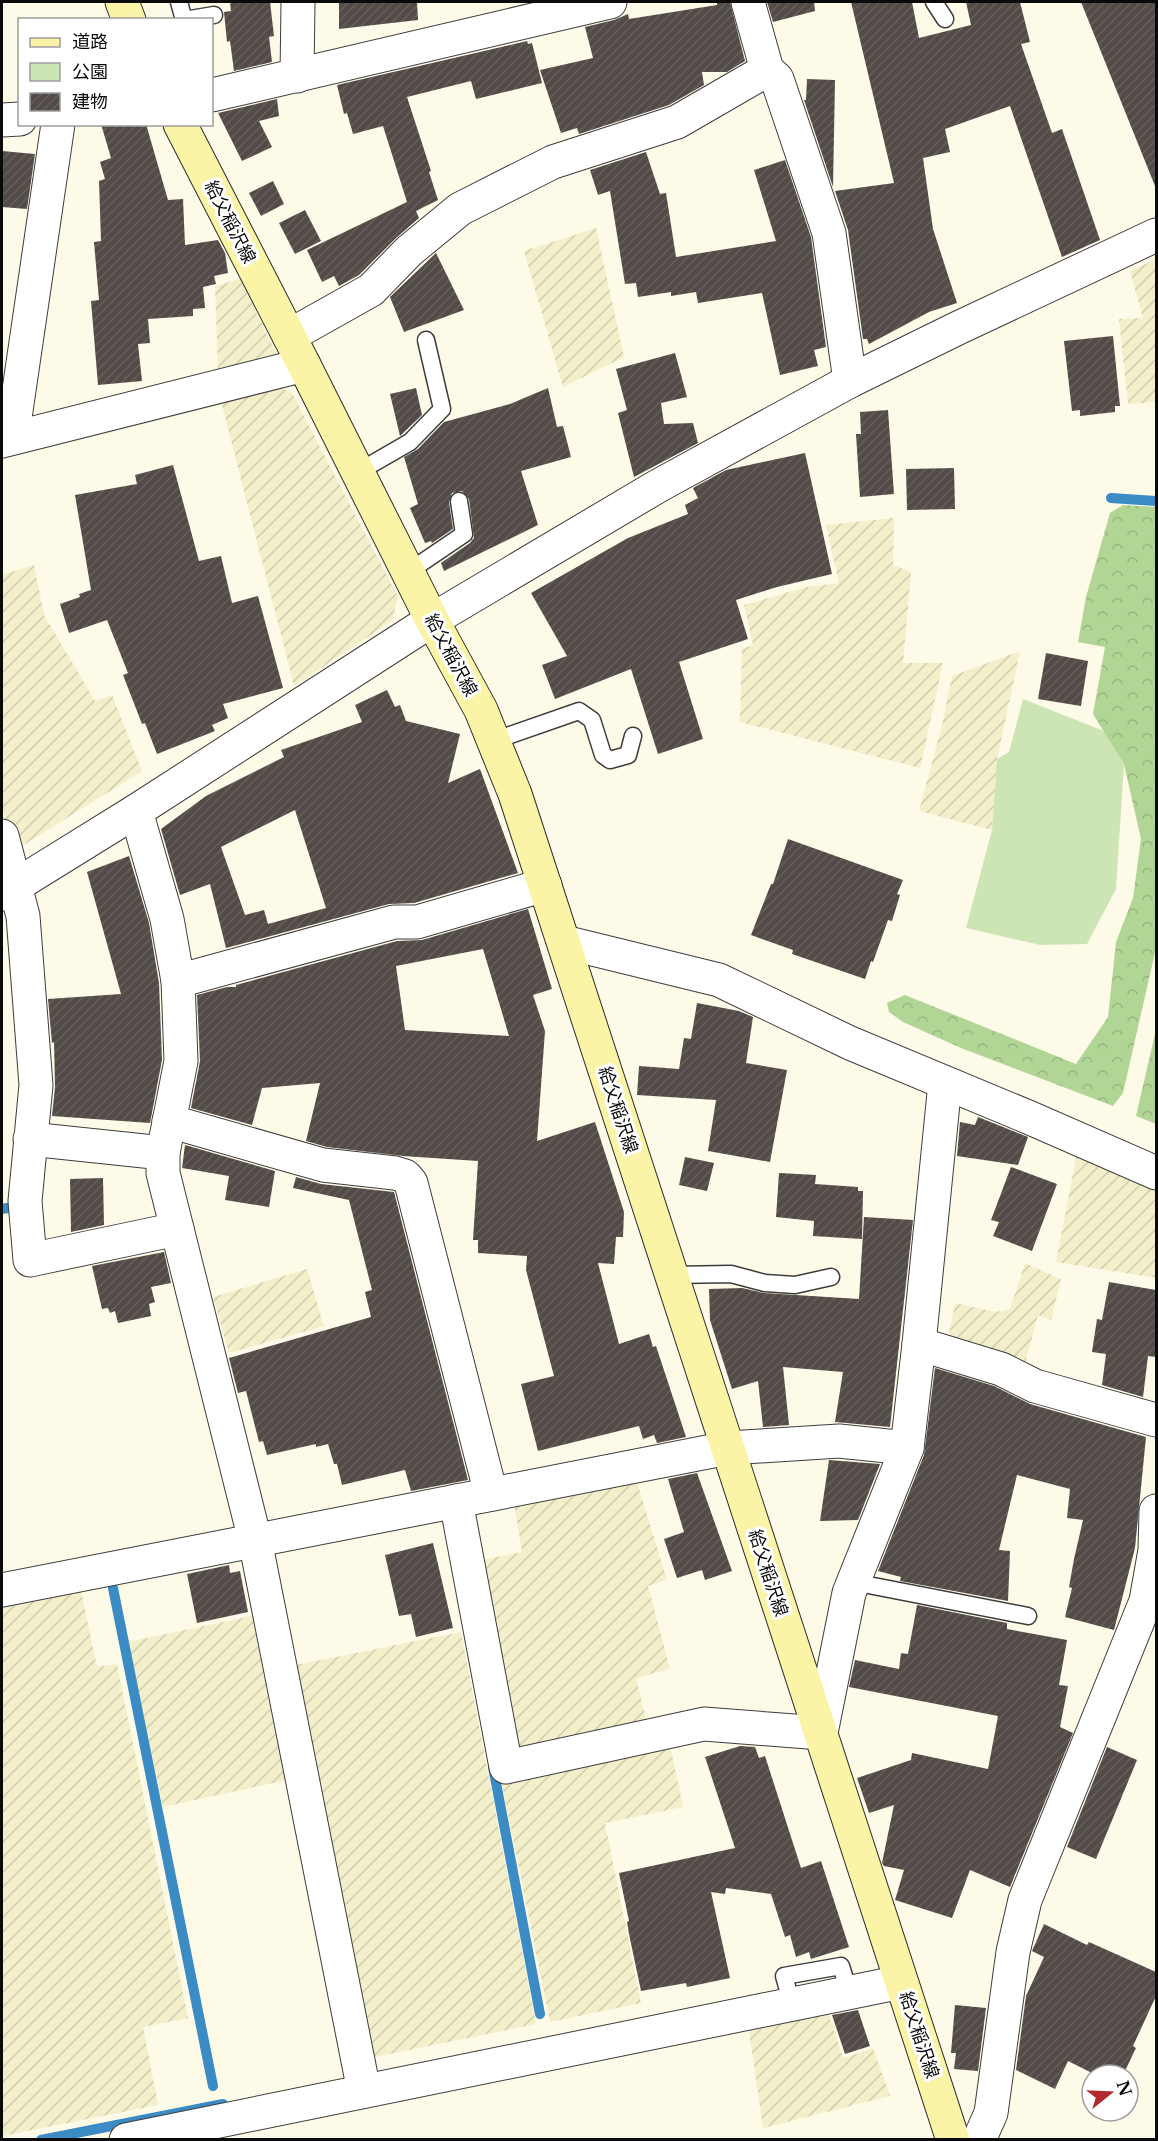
<svg xmlns="http://www.w3.org/2000/svg" width="1158" height="2141" font-family="'Libre Baskerville','Noto Sans JP',serif">
	<style>
		.farmland { fill: url(#farmland-furrows) }
		.green { fill: #cde5b4 }
		.forest { fill: url(#forest-crowns) }
		.lines { fill: none; stroke-linecap: round; stroke-linejoin: round }
		.stream { stroke: #3b8bc5; stroke-width: 10 }
		.building { fill: url(#building-hatch); fill-rule: evenodd }
		.service-casing { stroke: #3d3d3d; stroke-width: 19 }
		.minor-casing { stroke: #3d3d3d; stroke-width: 35 }
		.tertiary-casing { stroke: #3d3d3d; stroke-width: 35 }
		.secondary-casing { stroke: #2c2c2c; stroke-width: 35 }
		.service { stroke: #fff; stroke-width: 16 }
		.minor { stroke: #fff; stroke-width: 33 }
		.tertiary { stroke: #fff; stroke-width: 33 }
		.secondary { stroke: #fbf3a6; stroke-width: 33 }
		.labels { text-anchor: middle; stroke-width: 6; stroke-linejoin: round; paint-order: stroke }
		.street-label { font-size: 18px; fill: #0a0a0a; stroke: #fff }
	</style>
	<defs>
		<pattern id="farmland-furrows" width="10" height="10" patternUnits="userSpaceOnUse" patternTransform="scale(1.5)"><rect width="10" height="10" fill="#f2efca"/><path d="M-1 1l2-2M0 10L10 0M9 11l2-2" fill="none" stroke="#ceccac"/></pattern>
		<pattern id="forest-crowns" width="20" height="18" patternUnits="userSpaceOnUse" patternTransform="scale(1.5)"><rect width="20" height="18" fill="#b0d595"/><path d="M2 6a3 3 0 1 1 6 0M12 15a3 3 0 1 1 6 0" fill="none" stroke="#96b67f"/></pattern>
		<pattern id="building-hatch" width="6" height="6" patternUnits="userSpaceOnUse" patternTransform="scale(1.5)"><rect width="6" height="6" fill="#524b47"/><path d="M-1 1l2-2M0 6l6-6M5 7l2-2" fill="none" stroke="#66605d"/></pattern>
	</defs>
	<rect width="100%" height="100%" fill="#fefae8"/>
	<g class="farmland">
		<polygon points="596,228 624,357 563,387 524,251"/>
		<polygon points="1156,259 1156,402 1128,404 1119,319 1143,318 1130,271"/>
		<polygon points="240,279 277,355 218,372 215,286"/>
		<polygon points="277,385 292,393 398,597 392,621 294,686 221,401"/>
		<polygon points="894,518 893,565 911,572 903,663 943,663 920,768 740,722 742,649 753,645 744,605 807,587 839,583 826,525"/>
		<polygon points="34,565 44,615 95,701 112,695 142,771 14,851 2,807 2,575"/>
		<polygon points="1020,651 997,759 992,830 919,811 942,725 952,676"/>
		<polygon points="1078,1148 1156,1179 1156,1278 1056,1262"/>
		<polygon points="1025,1263 1061,1279 1051,1320 1038,1315 1023,1371 947,1343 955,1303 996,1312 1010,1309"/>
		<polygon points="307,1269 324,1326 229,1353 213,1297"/>
		<polygon points="636,1479 667,1580 648,1586 670,1669 636,1678 648,1727 512,1756 476,1561 522,1552 514,1504"/>
		<polygon points="80,1586 97,1667 117,1664 188,2018 143,2027 158,2105 2,2136 2,1602"/>
		<polygon points="261,1614 296,1778 163,1807 128,1642"/>
		<polygon points="461,1632 536,2024 366,2059 286,1667"/>
		<polygon points="670,1745 683,1807 605,1823 641,2003 550,2022 501,1779"/>
		<polygon points="826,2006 843,2058 873,2048 890,2096 763,2128 748,2024"/>
	</g>
	<polygon class="green" points="1023,699 1104,731 1124,764 1116,889 1087,944 1040,945 966,928 992,830 997,759 1009,752"/>
	<g class="forest">
		<polygon points="1123,505 1156,507 1156,948 1123,1093 1113,1106 961,1048 903,1022 889,1012 887,1003 905,995 1076,1064 1108,1017 1116,942 1133,898 1141,839 1124,764 1093,714 1105,647 1078,642 1086,597 1110,513"/>
		<polygon points="1155,1034 1156,1034 1156,1124 1136,1116"/>
	</g>
	<g class="lines">
		<g class="stream">
			<polyline points="1111,498 1156,501"/>
			<polyline points="2,1209 13,1207"/>
			<polyline points="113,1588 213,2086"/>
			<polyline points="493,1767 540,2014"/>
			<polyline points="41,2140 223,2104"/>
		</g>
	</g>
	<g class="building">
		<polygon points="230,2 270,2 274,36 269,37 272,62 234,71 230,41 227,42 224,12 231,11"/>
		<polygon points="339,2 417,2 418,20 339,29"/>
		<polygon points="717,2 730,2 745,61 727,72 702,72 704,85 669,105 579,134 577,128 561,133 540,70 593,58 585,27 614,20 628,14 629,19 717,5"/>
		<polygon points="767,2 814,2 815,11 773,22"/>
		<polygon points="851,2 912,2 919,38 971,25 966,2 1020,2 1030,42 1021,44 1052,133 1062,129 1100,240 1062,257 1010,106 945,129 950,152 923,158 933,229 957,303 929,312 869,344 867,339 863,339 848,230 835,191 894,183"/>
		<polygon points="1081,2 1156,2 1156,186 1155,186"/>
		<polygon points="527,41 528,44 532,43 542,83 476,99 471,81 407,97 431,171 429,172 438,200 416,211 419,218 396,238 359,275 339,286 334,276 322,282 307,250 407,202 383,126 353,134 347,113 344,114 337,85"/>
		<polygon points="807,79 835,80 833,187 804,100 806,100"/>
		<polygon points="277,99 279,116 259,121 272,147 242,161 218,113"/>
		<polygon points="101,124 146,124 168,200 183,199 185,245 218,240 225,253 228,273 214,276 216,284 203,287 205,308 193,309 193,316 148,319 150,343 138,344 142,381 98,385 91,301 99,300 94,242 101,241 99,181 105,179 100,162 111,158"/>
		<polygon points="2,151 35,154 27,209 2,207"/>
		<polygon points="646,152 660,194 666,193 676,257 776,241 754,170 785,160 811,237 826,347 814,350 818,366 780,375 762,293 698,303 696,292 671,296 671,292 638,297 636,283 625,284 610,191 598,195 590,170"/>
		<polygon points="273,181 284,204 261,216 249,193"/>
		<polygon points="305,210 321,241 295,254 279,223"/>
		<polygon points="436,253 464,310 404,332 390,297"/>
		<polygon points="1113,336 1120,406 1115,406 1115,412 1080,416 1080,410 1072,411 1064,341"/>
		<polygon points="675,353 687,397 661,403 664,424 693,423 698,443 634,477 618,413 627,410 616,369"/>
		<polygon points="416,388 422,415 400,436 390,394"/>
		<polygon points="548,388 557,427 563,426 571,457 521,471 538,525 444,571 441,563 470,543 474,538 469,499 462,491 452,493 449,502 453,529 432,543 431,541 425,543 410,508 418,504 404,457 418,449 444,422 510,404"/>
		<polygon points="888,410 894,494 860,497 856,434 861,434 860,412"/>
		<polygon points="805,453 832,574 777,587 736,600 748,639 679,662 703,739 658,754 631,669 555,699 542,665 567,656 531,593 628,538 688,514 685,505 698,498 693,488 726,470"/>
		<polygon points="173,465 199,561 221,556 232,603 258,596 283,688 223,704 228,718 212,725 215,731 157,754 145,723 142,724 123,675 128,673 107,620 69,633 60,604 80,597 79,594 91,590 75,495 137,484 135,475"/>
		<polygon points="954,468 955,509 907,510 906,469"/>
		<polygon points="1046,653 1088,661 1081,706 1038,699"/>
		<path d="M387 690 395 707 400 705 406 721 460 734 448 783 480 769 518 873 414 903 389 904 226 948 210 884 180 895 161 829 206 796 284 757 281 750 362 722 355 705ZM295 810 326 908 268 924 264 910 245 915 221 847Z"/>
		<polygon points="788,839 903,880 897,894 900,895 892,921 888,920 873,962 871,961 865,979 792,954 793,950 751,935 771,884 773,884"/>
		<polygon points="129,856 149,923 159,983 162,1060 150,1123 52,1116 55,1087 54,1042 52,1043 48,999 121,994 87,872"/>
		<path d="M528 909 552 989 533 995 545 1031 537 1141 595 1122 624 1212 623 1237H616L614 1264 598 1263 619 1344 649 1334 653 1347 656 1346 686 1437 657 1443 654 1435 643 1439 639 1426 538 1451 521 1384 554 1376 526 1270 527 1256 478 1253V1240H473L478 1161 403 1156 327 1147 306 1141 320 1083 262 1088 252 1125 191 1108 200 1061 197 995 227 987H236V985L397 941 422 940ZM483 949 509 1036 405 1030 396 966Z"/>
		<polygon points="697,1003 739,1011 753,1017 746,1063 787,1070 770,1162 708,1151 716,1100 637,1095 639,1066 679,1069 684,1038 691,1039"/>
		<polygon points="978,1117 1028,1137 1018,1165 957,1156 960,1122 975,1125"/>
		<polygon points="185,1145 275,1171 269,1207 225,1200 229,1176 182,1168"/>
		<polygon points="685,1157 714,1163 707,1191 679,1185"/>
		<polygon points="1011,1167 1057,1184 1032,1251 993,1236 999,1222 991,1220"/>
		<polygon points="779,1173 816,1175 815,1184 858,1187 858,1191 863,1191 862,1239 813,1236 814,1221 776,1217"/>
		<polygon points="296,1177 321,1184 394,1192 468,1480 411,1491 405,1470 342,1485 337,1464 334,1464 328,1444 316,1447 316,1444 267,1455 263,1441 259,1442 246,1391 238,1393 229,1358 371,1317 365,1292 372,1290 349,1200 293,1188"/>
		<polygon points="103,1178 104,1225 71,1232 70,1179"/>
		<polygon points="864,1217 913,1220 890,1427 835,1422 843,1372 783,1367 789,1425 763,1427 758,1381 732,1389 710,1320 709,1289 742,1288 764,1293 859,1299"/>
		<polygon points="164,1252 171,1283 151,1287 155,1302 149,1304 151,1316 118,1323 115,1311 110,1313 108,1308 102,1309 92,1266"/>
		<polygon points="1109,1282 1156,1290 1156,1357 1148,1356 1143,1397 1102,1385 1106,1354 1092,1352 1097,1319 1102,1320"/>
		<polygon points="935,1368 994,1386 1030,1404 1146,1437 1135,1548 1114,1630 1065,1617 1072,1588 1069,1587 1074,1559 1083,1520 1067,1518 1070,1489 1017,1475 999,1550 1010,1551 1008,1601 900,1581 901,1577 878,1571 924,1455"/>
		<polygon points="829,1460 880,1464 858,1520 820,1521"/>
		<polygon points="697,1473 732,1571 705,1580 702,1570 677,1578 664,1539 684,1532 668,1479"/>
		<polygon points="433,1543 453,1628 416,1637 411,1614 399,1616 385,1555"/>
		<polygon points="229,1565 230,1573 240,1571 248,1612 197,1623 187,1574"/>
		<polygon points="917,1605 1007,1623 1007,1629 1067,1640 1059,1685 1068,1686 1060,1727 1073,1733 1010,1887 970,1870 952,1918 895,1900 904,1870 884,1866 882,1863 894,1805 869,1813 857,1778 911,1760 912,1753 988,1769 998,1716 849,1687 855,1660 899,1669 901,1653 908,1654"/>
		<polygon points="740,1746 755,1747 759,1758 765,1756 801,1868 821,1861 849,1947 811,1959 809,1952 796,1957 790,1935 785,1937 771,1894 726,1888 725,1894 711,1892 730,1978 687,1987 686,1983 641,1991 629,1934 627,1922 629,1921 619,1873 735,1848 705,1757"/>
		<polygon points="1107,1747 1137,1760 1096,1859 1067,1847"/>
		<polygon points="1044,1924 1087,1945 1089,1942 1156,1972 1156,1996 1133,2046 1136,2048 1123,2075 1096,2075 1068,2061 1055,2089 1016,2070 1026,1996 1044,1957 1032,1951"/>
		<polygon points="955,2005 986,2008 978,2071 954,2069 956,2053 951,2053"/>
		<polygon points="858,2010 870,2046 845,2054 832,2015"/>
	</g>
	<g class="lines">
		<g class="service-casing">
			<g id="service">
				<polyline points="179,2 184,20"/>
				<polyline points="934,2 945,19"/>
				<polyline points="184,20 214,15"/>
				<polyline points="358,472 410,442 442,409 426,340"/>
				<polyline points="408,572 464,534 459,501"/>
				<polyline points="493,741 579,711 592,720 603,755 610,760 628,755 633,736"/>
				<polyline points="672,1275 731,1274 765,1283 795,1285 831,1277"/>
				<polyline points="853,1582 1028,1616"/>
				<polyline points="792,2004 784,1976 841,1966 849,1992"/>
			</g>
		</g>
		<g class="minor-casing">
			<g id="minor">
				<polyline points="748,2 767,70 777,79 829,233 850,381"/>
				<polyline points="297,76 298,2"/>
				<polyline points="212,95 610,2"/>
				<polyline points="2,120 20,119"/>
				<polyline points="289,336 371,290 409,251 460,209 553,162 677,122 767,70"/>
				<polyline points="12,438 58,124"/>
				<polyline points="2,441 304,365"/>
				<polyline points="136,811 167,919 178,981 181,1061 163,1153 163,1173 255,1540 364,2091"/>
				<polyline points="2,836 23,916 36,1085 25,1201 30,1260 177,1229"/>
				<polyline points="564,942 719,980 850,1043 1028,1117 1156,1173"/>
				<polyline points="178,981 394,922 417,922 545,885"/>
				<polyline points="169,1121 323,1165 395,1173 405,1176 411,1183 491,1494"/>
				<polyline points="30,1139 163,1153"/>
				<polyline points="919,1344 1001,1369 1035,1386 1156,1420"/>
				<polyline points="456,1501 506,1767 704,1724 821,1733 849,1593 907,1448 919,1344 945,1083"/>
				<polyline points="2,1590 728,1448 839,1441 907,1448"/>
				<polyline points="126,2140 901,1982"/>
				<polyline points="979,2140 991,2113 1013,1952 1025,1900 1146,1601 1155,1550 1156,1511"/>
			</g>
		</g>
		<g class="tertiary-casing">
			<polyline id="tertiary" points="2,894 136,811 432,620 658,486 850,381 958,328 1156,235"/>
		</g>
		<g class="secondary-casing">
			<g id="secondary">
				<polyline points="122,2 129,20"/>
				<polyline points="180,124 304,365 432,620 481,710 515,794 953,2140"/>
			</g>
		</g>
		<use href="#service" class="service"/>
		<use href="#minor" class="minor"/>
		<use href="#tertiary" class="tertiary"/>
		<use href="#secondary" class="secondary"/>
	</g>
	<g class="labels">
		<g class="street-label">
			<text transform="translate(230 222) rotate(63)" y="6">給父稲沢線</text>
			<text transform="translate(451 655) rotate(62)" y="6">給父稲沢線</text>
			<text transform="translate(618 1110) rotate(72)" y="6">給父稲沢線</text>
			<text transform="translate(768 1573) rotate(72)" y="6">給父稲沢線</text>
			<text transform="translate(919 2035) rotate(72)" y="6">給父稲沢線</text>
		</g>
	</g>
	<rect width="1158" height="2141" fill="none" stroke="#0a0a0a" stroke-width="6"/>
	<rect x="18" y="18" width="195" height="108" fill="#ffffff" stroke="#9d9d9d" stroke-width="1.5"/>
	<rect x="30" y="38" width="30" height="9" fill="#fbf3a6" stroke="#9d9d9d" stroke-width="1.5"/>
	<text x="72" y="48" font-size="18" fill="#0a0a0a">道路</text>
	<rect x="30" y="63" width="30" height="18" fill="#cde5b4" stroke="#9d9d9d" stroke-width="1.5"/>
	<text x="72" y="78" font-size="18" fill="#0a0a0a">公園</text>
	<rect x="30" y="93" width="30" height="18" fill="url(#building-hatch)" stroke="#9d9d9d" stroke-width="1.5"/>
	<text x="72" y="108" font-size="18" fill="#0a0a0a">建物</text>
	<g transform="translate(1110 2093) rotate(72)"><circle r="28" fill="#ffffff" stroke="#9d9d9d" stroke-width="1.5"/>
	<path d="M0-4.5L10 22L0 15L-10 22Z" fill="#b12a2e"/>
	<text y="-9" font-size="16" font-weight="bold" text-anchor="middle" fill="#0a0a0a">N</text>
	</g>
</svg>
